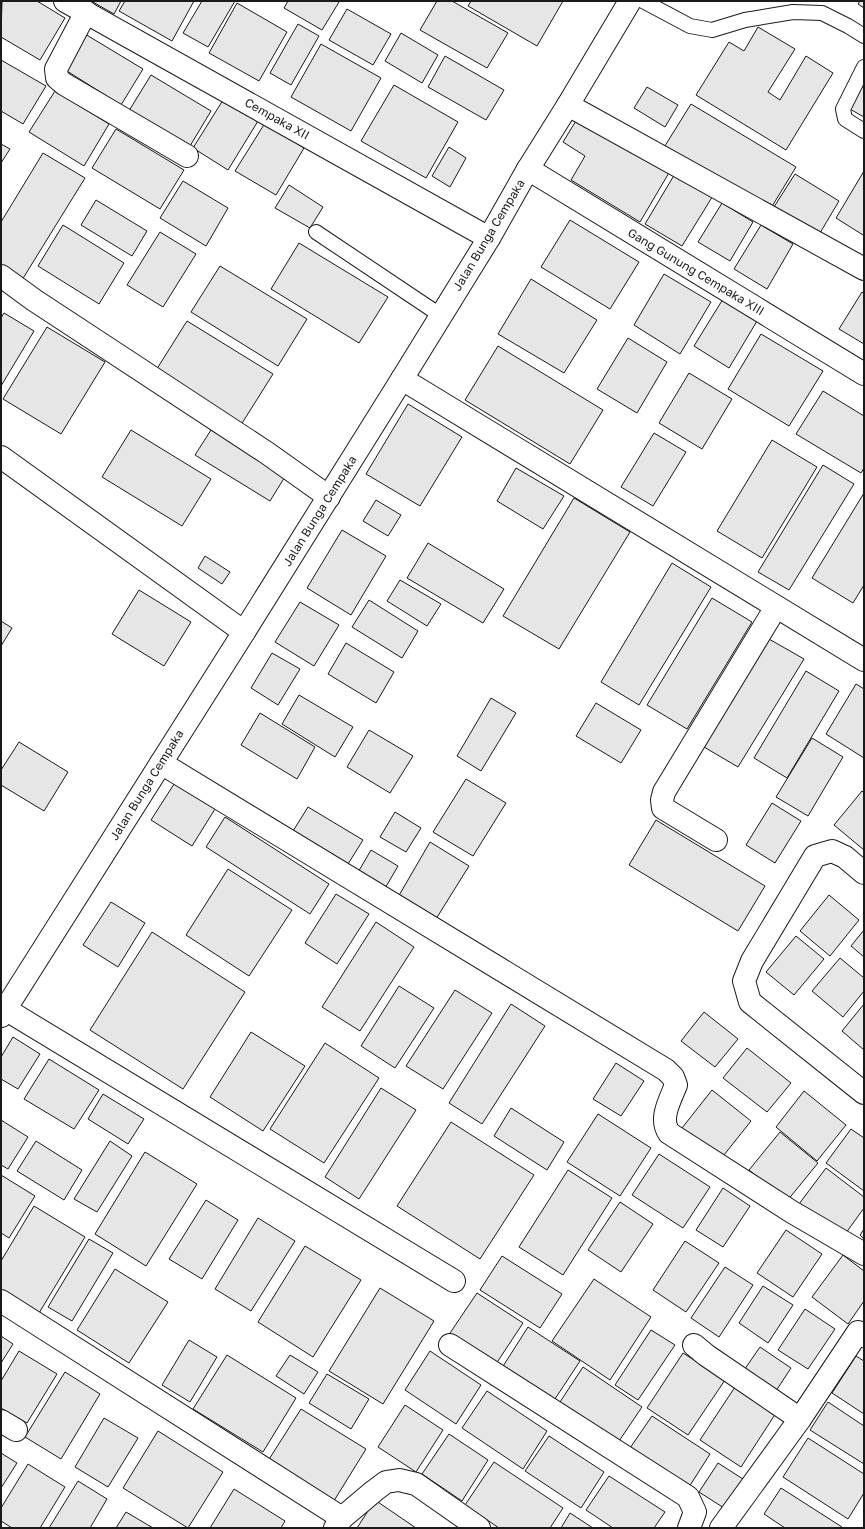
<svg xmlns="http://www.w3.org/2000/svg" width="865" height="1529" font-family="'Golos Text',sans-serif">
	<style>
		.building { fill: #e6e6e6; stroke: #1a1a1a }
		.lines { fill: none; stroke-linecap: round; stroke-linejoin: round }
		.lane-casing { stroke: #1a1a1a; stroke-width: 16 }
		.street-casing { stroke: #1a1a1a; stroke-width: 24 }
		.secondary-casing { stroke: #1a1a1a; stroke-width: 24 }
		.lane { stroke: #fff; stroke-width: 14 }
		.street { stroke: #fff; stroke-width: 22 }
		.secondary { stroke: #fff; stroke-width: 22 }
		.labels { text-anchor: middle; stroke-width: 3; stroke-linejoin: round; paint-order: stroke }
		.street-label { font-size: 12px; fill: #1a1a1a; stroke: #fff }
	</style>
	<rect width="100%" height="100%" fill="#fff"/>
	<g class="building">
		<polygon points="2,1 37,1 65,18 40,60 1,37"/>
		<polygon points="91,1 121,1 114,14"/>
		<polygon points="125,1 194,1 172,41 119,11"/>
		<polygon points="202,1 235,1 208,47 183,33"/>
		<polygon points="288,1 337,1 339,2 322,30 284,8"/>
		<polygon points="437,1 452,1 508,33 487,68 420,30"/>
		<polygon points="471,1 563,1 537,46 468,6"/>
		<polygon points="860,1 864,1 864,8 858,4"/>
		<polygon points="237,3 287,32 259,81 209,53"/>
		<polygon points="347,9 391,34 373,65 329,40"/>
		<polygon points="298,24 319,36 291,85 270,73"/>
		<polygon points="758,27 795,49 768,92 780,100 806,56 833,73 786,150 696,95 729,42 744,51"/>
		<polygon points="80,31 143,69 121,105 59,66"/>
		<polygon points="401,33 438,55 422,83 385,61"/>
		<polygon points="321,44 381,78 351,131 291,97"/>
		<polygon points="445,56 504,90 486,120 428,87"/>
		<polygon points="1,60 46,86 23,124 1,111"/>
		<polygon points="151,75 211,111 187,151 127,114"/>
		<polygon points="864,82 864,117 848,108"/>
		<polygon points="394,85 458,122 426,178 361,141"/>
		<polygon points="647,87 678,105 665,127 634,108"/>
		<polygon points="55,91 109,124 84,166 29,132"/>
		<polygon points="223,100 258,121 228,170 193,148"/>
		<polygon points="691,104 796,167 768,213 663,149"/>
		<polygon points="579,116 670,171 640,222 571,180 585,156 563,142"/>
		<polygon points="265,123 304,148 276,195 235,171"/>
		<polygon points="116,129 184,170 160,209 92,168"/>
		<polygon points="1,144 10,149 1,163"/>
		<polygon points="449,147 466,158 450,187 432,176"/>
		<polygon points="43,153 85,178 22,280 1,267 1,222"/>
		<polygon points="864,171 864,234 863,235 836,218"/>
		<polygon points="676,172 714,194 682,246 645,224"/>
		<polygon points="795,174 839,201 817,238 772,210"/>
		<polygon points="183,181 228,208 206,246 160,218"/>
		<polygon points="289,185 323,207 310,228 275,208"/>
		<polygon points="96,200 147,231 132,256 81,225"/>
		<polygon points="722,203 753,222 730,261 698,242"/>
		<polygon points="570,220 639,262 610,309 541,267"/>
		<polygon points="63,225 124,263 99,304 38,266"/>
		<polygon points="761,225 793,244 767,289 734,269"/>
		<polygon points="160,232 196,254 163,307 127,285"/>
		<polygon points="299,243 388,297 359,343 271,289"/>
		<polygon points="220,266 307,319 278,366 191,312"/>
		<polygon points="664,274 711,302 680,354 634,325"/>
		<polygon points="531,279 597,320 564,373 498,334"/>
		<polygon points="862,292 864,294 864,344 839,329"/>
		<polygon points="723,299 757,321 729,368 694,346"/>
		<polygon points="4,313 34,331 1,386 1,318"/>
		<polygon points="187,321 273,374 239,428 153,375"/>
		<polygon points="47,327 105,362 61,434 3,399"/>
		<polygon points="761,334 823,371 789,426 728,389"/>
		<polygon points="628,338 667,362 637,413 597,389"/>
		<polygon points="498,346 603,410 570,464 465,400"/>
		<polygon points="689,373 732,399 702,449 659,423"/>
		<polygon points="823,391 864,416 864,468 861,473 796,434"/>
		<polygon points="408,404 462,437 420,506 366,474"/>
		<polygon points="131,430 211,479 182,526 102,477"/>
		<polygon points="211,430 286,475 270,501 195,455"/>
		<polygon points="654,433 686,452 653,506 621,487"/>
		<polygon points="772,440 817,467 762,558 717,531"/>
		<polygon points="823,465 854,484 789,590 758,572"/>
		<polygon points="516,468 564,496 543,529 497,501"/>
		<polygon points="864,493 864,585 853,603 812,578"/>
		<polygon points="574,498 630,532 559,649 503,616"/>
		<polygon points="376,500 401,515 388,536 363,521"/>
		<polygon points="342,530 386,556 351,615 307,588"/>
		<polygon points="428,543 504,589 483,623 407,578"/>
		<polygon points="205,556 230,572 222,584 198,568"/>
		<polygon points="672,563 711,587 639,705 601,682"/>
		<polygon points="400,580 441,604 427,626 387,601"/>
		<polygon points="139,590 191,622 164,666 112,634"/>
		<polygon points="712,598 752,622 687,729 647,705"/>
		<polygon points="369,600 418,631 402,658 352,627"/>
		<polygon points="300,602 339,625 314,666 275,642"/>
		<polygon points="1,621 12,628 1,646"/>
		<polygon points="769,639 804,659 738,767 704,747"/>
		<polygon points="346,643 394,672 376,703 328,674"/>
		<polygon points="272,653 300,669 278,705 251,688"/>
		<polygon points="806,671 839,691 787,778 754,758"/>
		<polygon points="856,684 864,689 864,758 826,734"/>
		<polygon points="299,695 353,727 335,757 282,724"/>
		<polygon points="491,698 516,713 481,771 457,756"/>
		<polygon points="596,703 641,730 621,763 576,736"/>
		<polygon points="260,713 315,747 297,779 241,745"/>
		<polygon points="369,730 413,756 390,793 347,767"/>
		<polygon points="812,738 843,757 808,816 776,797"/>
		<polygon points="19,742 68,772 44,811 1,785 1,770"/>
		<polygon points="466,779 506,803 473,856 433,832"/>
		<polygon points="174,784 215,809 192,846 151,820"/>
		<polygon points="862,791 864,793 864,850 834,825"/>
		<polygon points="772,803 801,821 775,863 746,845"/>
		<polygon points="308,807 363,840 343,872 288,839"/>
		<polygon points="395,812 421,828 406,852 380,837"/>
		<polygon points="225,817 329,884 310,914 206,847"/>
		<polygon points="656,820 765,886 738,931 629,865"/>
		<polygon points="430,842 469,866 431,927 394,904"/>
		<polygon points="371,850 398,866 384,890 357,874"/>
		<polygon points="228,869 292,910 249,976 186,935"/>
		<polygon points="336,894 369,914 337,964 305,943"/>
		<polygon points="829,895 859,920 830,956 800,931"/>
		<polygon points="111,902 145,923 118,967 83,945"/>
		<polygon points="376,922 414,947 360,1031 322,1007"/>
		<polygon points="864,930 864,957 851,946"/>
		<polygon points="152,932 245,992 183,1089 90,1030"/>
		<polygon points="796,936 824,959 794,995 766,972"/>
		<polygon points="840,958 864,978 864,991 843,1017 812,991"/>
		<polygon points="399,986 434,1008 395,1068 361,1046"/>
		<polygon points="455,990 492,1013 443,1089 406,1066"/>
		<polygon points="511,1004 545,1026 482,1124 449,1103"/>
		<polygon points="864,1004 864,1050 842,1031"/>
		<polygon points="704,1012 738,1039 715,1067 681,1041"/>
		<polygon points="251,1032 305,1066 263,1131 210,1097"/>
		<polygon points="13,1037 40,1054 18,1089 1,1079 1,1057"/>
		<polygon points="325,1043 379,1078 324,1163 270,1129"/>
		<polygon points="747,1048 791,1083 767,1112 723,1078"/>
		<polygon points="49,1059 99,1090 74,1129 24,1099"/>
		<polygon points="616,1063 644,1081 621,1116 593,1099"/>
		<polygon points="381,1088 416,1110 359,1199 325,1177"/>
		<polygon points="712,1090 751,1121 720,1160 682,1128"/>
		<polygon points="804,1091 846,1125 817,1161 776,1127"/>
		<polygon points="103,1094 144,1119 128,1144 88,1119"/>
		<polygon points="511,1108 564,1142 547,1170 494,1136"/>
		<polygon points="598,1114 651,1148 620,1196 567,1162"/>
		<polygon points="1,1120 28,1137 8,1169 1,1165"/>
		<polygon points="451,1122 534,1175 480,1259 397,1206"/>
		<polygon points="851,1129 864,1138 864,1191 826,1163"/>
		<polygon points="780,1132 818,1163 787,1201 749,1170"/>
		<polygon points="36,1141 82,1170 64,1200 17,1171"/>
		<polygon points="110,1141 132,1156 97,1212 74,1199"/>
		<polygon points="145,1152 197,1184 146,1266 95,1234"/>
		<polygon points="659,1154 710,1187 683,1228 632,1195"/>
		<polygon points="826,1168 864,1197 864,1208 843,1237 799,1204"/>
		<polygon points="568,1170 612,1198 563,1275 519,1247"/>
		<polygon points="1,1175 35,1196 9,1238 1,1233"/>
		<polygon points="723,1188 750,1206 723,1247 696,1230"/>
		<polygon points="206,1200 238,1220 202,1279 169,1259"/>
		<polygon points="620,1202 653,1224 621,1272 588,1250"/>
		<polygon points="34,1206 85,1237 39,1313 1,1291 1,1261"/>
		<polygon points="258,1218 295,1241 251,1311 215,1289"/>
		<polygon points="864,1229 864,1239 860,1235"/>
		<polygon points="786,1230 822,1254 793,1297 757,1273"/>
		<polygon points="89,1239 113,1253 72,1321 48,1307"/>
		<polygon points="685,1241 719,1263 686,1312 653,1290"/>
		<polygon points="305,1246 361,1280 313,1357 258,1322"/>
		<polygon points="843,1255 864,1271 864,1301 848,1324 812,1297"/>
		<polygon points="502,1256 562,1294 540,1328 480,1290"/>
		<polygon points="725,1267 753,1285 719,1337 691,1318"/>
		<polygon points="115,1269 168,1302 129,1363 77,1330"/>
		<polygon points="594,1279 651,1317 610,1380 552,1341"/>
		<polygon points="763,1286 793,1305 768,1343 739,1323"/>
		<polygon points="380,1288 434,1321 383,1404 329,1371"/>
		<polygon points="477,1293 523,1323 494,1367 448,1336"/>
		<polygon points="805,1309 835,1329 808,1369 778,1350"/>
		<polygon points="528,1327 580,1361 551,1405 500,1371"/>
		<polygon points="651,1330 675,1345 638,1400 615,1385"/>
		<polygon points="1,1336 13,1344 1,1363"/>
		<polygon points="189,1340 217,1357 190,1402 162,1385"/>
		<polygon points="760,1347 791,1368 772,1397 740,1376"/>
		<polygon points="19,1351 57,1374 27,1423 1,1408 1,1381"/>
		<polygon points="430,1351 481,1385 456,1424 405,1390"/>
		<polygon points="683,1353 725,1380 688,1435 647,1408"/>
		<polygon points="227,1355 296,1398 263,1452 193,1409"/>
		<polygon points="290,1355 318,1372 304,1394 276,1376"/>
		<polygon points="856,1356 864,1361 864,1414 832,1393"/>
		<polygon points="583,1367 642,1407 617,1444 558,1405"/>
		<polygon points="65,1372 100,1394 61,1459 25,1437"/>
		<polygon points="327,1374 369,1399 351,1429 309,1403"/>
		<polygon points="735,1387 776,1413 741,1467 700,1440"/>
		<polygon points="487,1391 547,1431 523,1469 462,1428"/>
		<polygon points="828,1402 864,1426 864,1464 810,1430"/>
		<polygon points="405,1405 443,1430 416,1472 378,1447"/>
		<polygon points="301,1409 366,1449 332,1504 266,1464"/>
		<polygon points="652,1416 710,1454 689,1487 630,1448"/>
		<polygon points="104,1418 138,1438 108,1487 75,1467"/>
		<polygon points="158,1431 223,1472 188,1528 123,1488"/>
		<polygon points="449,1434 488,1460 462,1501 422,1474"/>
		<polygon points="549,1436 604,1472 581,1508 525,1471"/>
		<polygon points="808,1438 864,1474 864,1493 848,1519 783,1477"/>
		<polygon points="1,1453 17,1463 1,1488"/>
		<polygon points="494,1462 563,1508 550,1528 499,1528 465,1505"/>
		<polygon points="718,1463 743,1479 724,1508 699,1492"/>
		<polygon points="28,1464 65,1487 40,1528 12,1528 1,1521 1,1508"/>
		<polygon points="609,1476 665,1512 654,1528 613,1528 586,1510"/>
		<polygon points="78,1481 107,1499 90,1528 49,1528"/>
		<polygon points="781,1488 842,1527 842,1528 785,1528 764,1514"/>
		<polygon points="234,1489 285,1521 281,1528 210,1528"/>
		<polygon points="375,1500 416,1528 357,1528"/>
		<polygon points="126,1512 153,1528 116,1528"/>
		<polygon points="570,1513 593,1528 561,1528"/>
	</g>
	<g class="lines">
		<g class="lane-casing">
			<g id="lane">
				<polyline points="643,1 690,26 712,30 745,20 793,12 822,13 848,26 864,36"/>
				<polyline points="864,67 843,109 845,119 864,131"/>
				<polyline points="316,232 440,315"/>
			</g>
		</g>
		<g class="street-casing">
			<g id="street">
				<polyline points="65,1 489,238"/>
				<polyline points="86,12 56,69 57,78 64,84 187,156"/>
				<polyline points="568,105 864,269"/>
				<polyline points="528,169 864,374"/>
				<polyline points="1,276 34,300 267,453 329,497"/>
				<polyline points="402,379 864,660"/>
				<polyline points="1,457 244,632"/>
				<path d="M161 763 666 1070 673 1077 676 1085C670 1100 659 1119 669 1133L792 1212 864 1254"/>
				<polyline points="716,840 663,808 662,800 664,792 776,607"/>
				<polyline points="864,873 845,857 832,851 815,856 752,961 744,981 750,1002 864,1093"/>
				<polyline points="5,1009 454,1281"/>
				<polyline points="1,1301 342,1518"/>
				<polyline points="450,1345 688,1497 695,1512 689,1528"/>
				<polyline points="694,1345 706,1355 800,1419"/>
				<polyline points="1,1421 16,1430"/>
				<polyline points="335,1528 342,1518 374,1491 386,1482 399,1480 416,1484 479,1528"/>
				<polyline points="721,1528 800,1419 858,1332 864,1336"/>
			</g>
		</g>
		<g class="secondary-casing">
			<polyline id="secondary" points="1,1016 244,632 402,379 489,238 528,169 568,105 630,1"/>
		</g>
		<use href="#lane" class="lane"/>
		<use href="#street" class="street"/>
		<use href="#secondary" class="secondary"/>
	</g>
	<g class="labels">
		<g class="street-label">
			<text transform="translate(277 119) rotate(29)" y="4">Cempaka XII</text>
			<text transform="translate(489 235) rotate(-59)" y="4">Jalan Bunga Cempaka</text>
			<text transform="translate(696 272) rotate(31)" y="4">Gang Gunung Cempaka XIII</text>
			<text transform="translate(320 511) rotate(-58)" y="4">Jalan Bunga Cempaka</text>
			<text transform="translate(147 785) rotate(-58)" y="4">Jalan Bunga Cempaka</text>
		</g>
	</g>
	<rect width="865" height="1529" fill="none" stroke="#1a1a1a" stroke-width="4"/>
</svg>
